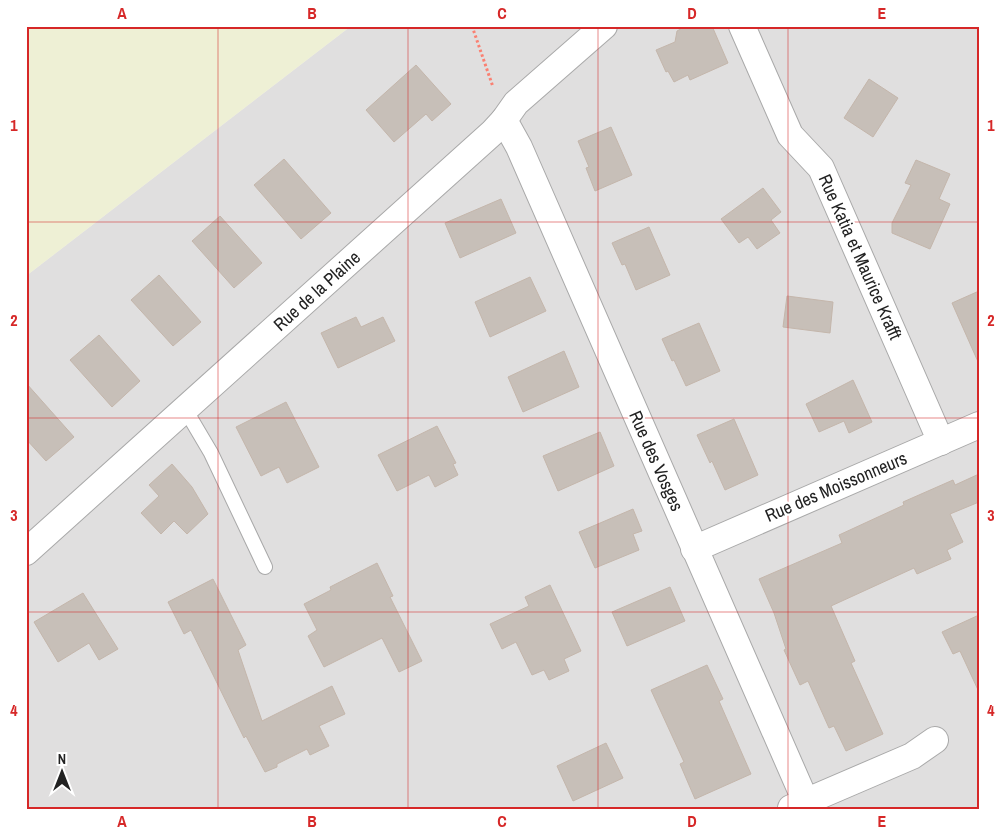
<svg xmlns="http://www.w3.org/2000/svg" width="1005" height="835" font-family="'Archivo Narrow',sans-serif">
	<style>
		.residential { fill: #e0dfdf }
		.farmland { fill: #eef0d5 }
		.building { fill: #c7bfb8; stroke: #c4b6ab }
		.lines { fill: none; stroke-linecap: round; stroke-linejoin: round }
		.service-casing { stroke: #a9a9a9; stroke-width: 16 }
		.minor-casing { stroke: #a9a9a9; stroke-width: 28 }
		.path { stroke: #fa8072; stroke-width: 3; stroke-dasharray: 2.5 2.5; stroke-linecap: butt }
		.service { stroke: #fff; stroke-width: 14 }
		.minor { stroke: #fff; stroke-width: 26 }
		.grid { fill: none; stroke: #d62828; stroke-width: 1; stroke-opacity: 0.55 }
		.labels { text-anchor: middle; stroke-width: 4.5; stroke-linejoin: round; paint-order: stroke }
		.street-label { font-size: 18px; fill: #222; stroke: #fff }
		.neatline { fill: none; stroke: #d62828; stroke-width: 2 }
		.grid-label { font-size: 16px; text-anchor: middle; font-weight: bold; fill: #d62828 }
	</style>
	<rect width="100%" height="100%" fill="#f2efe9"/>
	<polygon class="residential" points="351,26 979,26 979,809 26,809 26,276"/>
	<polygon class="farmland" points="26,26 351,26 26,276"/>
	<g class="building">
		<polygon points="686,26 712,26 728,63 690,80 688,75 674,82 668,71 666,72 656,50 675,42 677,31"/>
		<polygon points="416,65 451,104 432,121 426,114 394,142 366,110"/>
		<polygon points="869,79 898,98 873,137 844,118"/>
		<polygon points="611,127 632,175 595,191 586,168 589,167 578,141"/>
		<polygon points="284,159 331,213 301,239 254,185"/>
		<polygon points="916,160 950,174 939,199 950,204 930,249 892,233 892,223 911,185 905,183"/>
		<polygon points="763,188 781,212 771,220 780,233 757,249 748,237 739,243 721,219"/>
		<polygon points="501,199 516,233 460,258 445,223"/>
		<polygon points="220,216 262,263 234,288 192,241"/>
		<polygon points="649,227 670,275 636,290 625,264 622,265 612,243"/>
		<polygon points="159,275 201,322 173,346 131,300"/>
		<polygon points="530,277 546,311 490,337 475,302"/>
		<polygon points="979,291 979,364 952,303"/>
		<polygon points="787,296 833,302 830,333 783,327"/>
		<polygon points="356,317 361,327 383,317 395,341 338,368 321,333"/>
		<polygon points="699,323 720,371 686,386 674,360 672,361 662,339"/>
		<polygon points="99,335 140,381 112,407 70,360"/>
		<polygon points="564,351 579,387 523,412 508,377"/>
		<polygon points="853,380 872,422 849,433 844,421 819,432 806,404"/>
		<polygon points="26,383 74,437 46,461 26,439"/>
		<polygon points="286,402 319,467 287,483 279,467 261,476 236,427"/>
		<polygon points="734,419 758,475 725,490 712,461 710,463 697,435"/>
		<polygon points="437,426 456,463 453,464 458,475 435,487 429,475 397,491 378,455"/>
		<polygon points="600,432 614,466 558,491 543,456"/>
		<polygon points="172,464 192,487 208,514 187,534 174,521 161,534 141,513 159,496 149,485"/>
		<polygon points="979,474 979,502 950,514 963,542 947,550 951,559 917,574 914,568 831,606 855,661 851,663 883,734 846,751 834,726 829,728 808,681 800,685 784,650 786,649 774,613 759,579 842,543 839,535 904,505 903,502 953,480 955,485"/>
		<polygon points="633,509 642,531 633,534 639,550 595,568 579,532"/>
		<polygon points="377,563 393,596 390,597 422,661 399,672 382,638 324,667 308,636 317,630 304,604 331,590 330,587"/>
		<polygon points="213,579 246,645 238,650 262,721 332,686 345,714 319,726 329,746 310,755 307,749 277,764 277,767 265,772 246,736 244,738 191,630 184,634 168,602"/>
		<polygon points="550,585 581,651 564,659 569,671 549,680 544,670 532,675 516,642 502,649 490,624 529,606 525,597"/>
		<polygon points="670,587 685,621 627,646 612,612"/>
		<polygon points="83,593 118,649 99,660 89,643 58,662 34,622"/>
		<polygon points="979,615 979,692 960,651 953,654 942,632"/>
		<polygon points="707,665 723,699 719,701 751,774 695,799 680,764 684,762 651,690"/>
		<polygon points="606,743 623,778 573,801 557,766"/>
	</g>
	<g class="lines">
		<g class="service-casing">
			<polyline id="service" points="185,409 211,453 265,567"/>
		</g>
		<g class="minor-casing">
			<g id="minor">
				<polyline points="742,26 790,135 821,168 941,442"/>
				<polyline points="504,120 519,147 809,809"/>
				<polyline points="694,549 979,425"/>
				<polyline points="26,552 492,133 504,120 516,103 604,26"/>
				<polyline points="791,808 912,756 935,740"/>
			</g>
		</g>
		<polyline class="path" points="472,26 493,87"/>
		<use href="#service" class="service"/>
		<use href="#minor" class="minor"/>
	</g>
	<path class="grid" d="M218 26V809M408 26V809M598 26V809M788 26V809M26 222H979M26 418H979M26 612H979"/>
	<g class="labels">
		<g class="street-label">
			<text transform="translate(860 257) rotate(66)" y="6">Rue Katia et Maurice Krafft</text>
			<text transform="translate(317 291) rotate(-42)" y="6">Rue de la Plaine</text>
			<text transform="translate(656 461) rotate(66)" y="6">Rue des Vosges</text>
			<text transform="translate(836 487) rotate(-23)" y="6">Rue des Moissonneurs</text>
		</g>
	</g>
	<rect width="1005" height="835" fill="none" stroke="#ffffff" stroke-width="55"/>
	<g transform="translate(62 772)" stroke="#ffffff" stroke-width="4" paint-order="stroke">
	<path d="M0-4L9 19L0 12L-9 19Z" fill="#222222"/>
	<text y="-8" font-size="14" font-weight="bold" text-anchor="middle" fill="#222222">N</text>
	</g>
	<rect x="28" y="28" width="950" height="780" class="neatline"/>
	<g class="grid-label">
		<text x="122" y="19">A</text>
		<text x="312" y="19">B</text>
		<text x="502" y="19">C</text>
		<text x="692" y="19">D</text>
		<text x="882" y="19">E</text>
		<text x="14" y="131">1</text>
		<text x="991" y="131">1</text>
		<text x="14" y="326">2</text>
		<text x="991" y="326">2</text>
		<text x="14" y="521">3</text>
		<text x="991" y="521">3</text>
		<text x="14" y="716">4</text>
		<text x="991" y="716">4</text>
		<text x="122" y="827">A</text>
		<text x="312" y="827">B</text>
		<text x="502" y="827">C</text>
		<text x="692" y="827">D</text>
		<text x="882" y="827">E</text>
	</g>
</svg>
